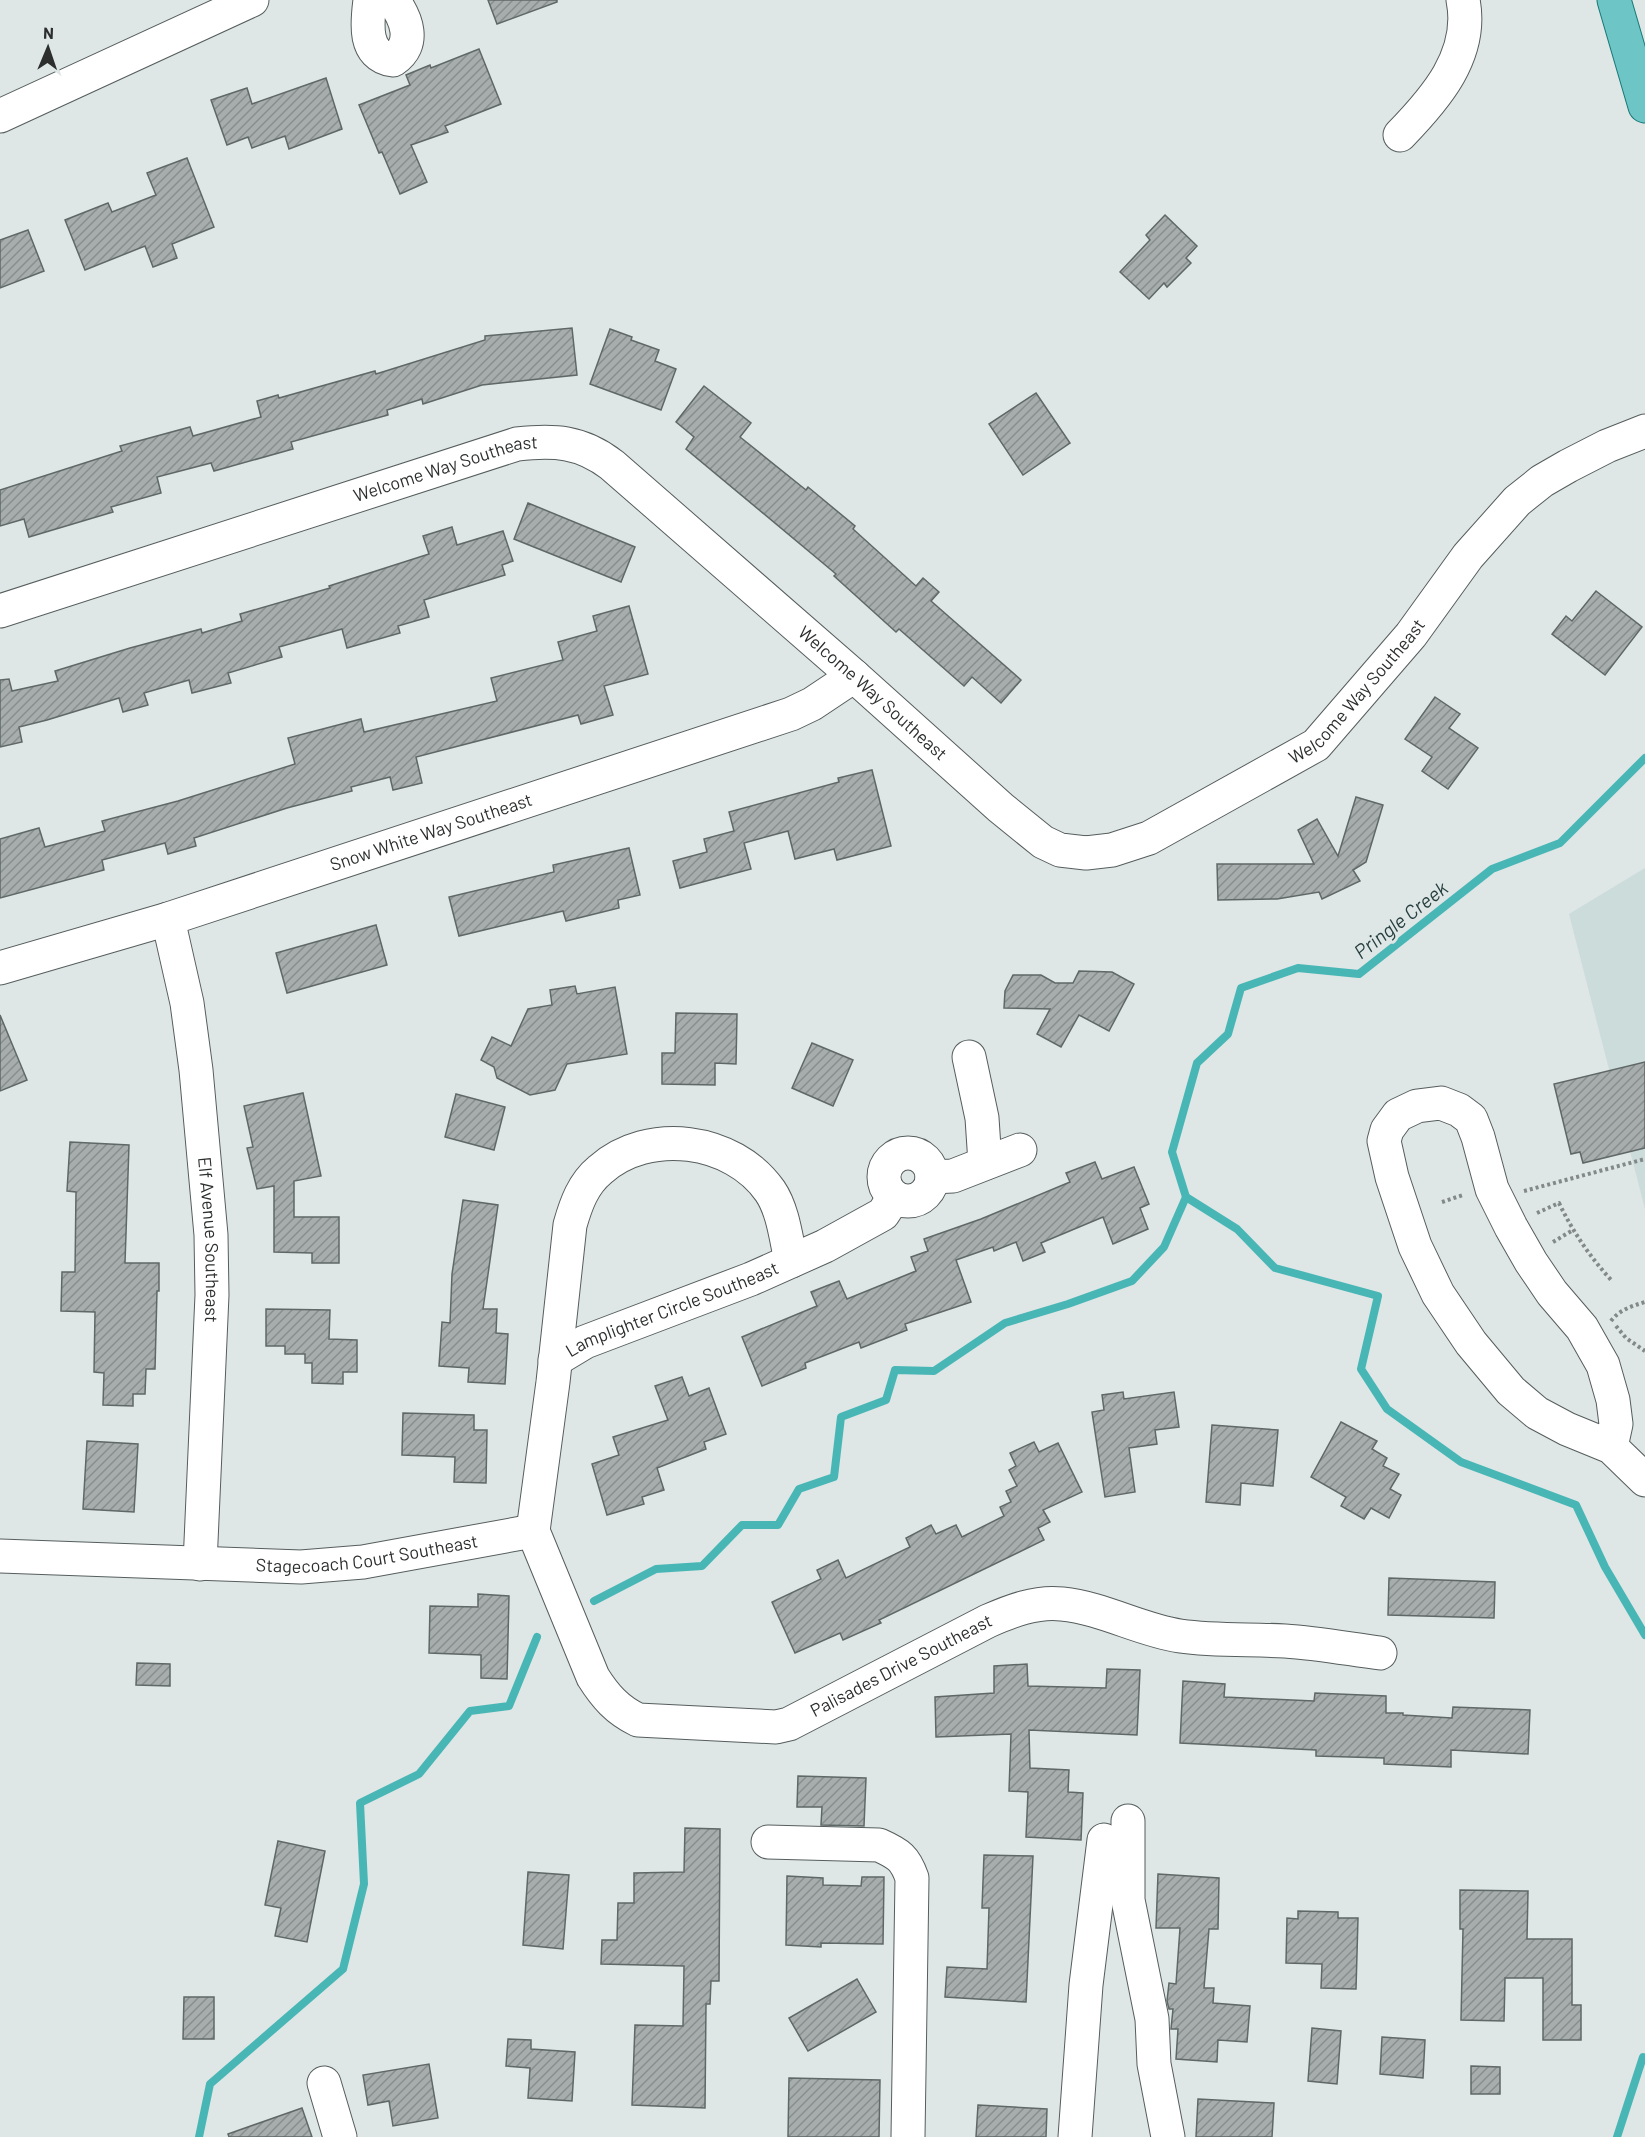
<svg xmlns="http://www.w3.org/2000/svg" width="1645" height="2137" font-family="Barlow,sans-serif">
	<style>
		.built { fill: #cbdcdb }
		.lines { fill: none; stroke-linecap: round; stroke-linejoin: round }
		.stream { stroke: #49b6b6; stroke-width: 8 }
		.building { fill: url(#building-hatch); stroke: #606767; stroke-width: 1.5 }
		.minor-casing { stroke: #565d5d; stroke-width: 35 }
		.major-casing { stroke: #187878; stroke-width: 35 }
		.path { stroke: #838888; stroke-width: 4; stroke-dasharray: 3 3; stroke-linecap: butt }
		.minor { stroke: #fff; stroke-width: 33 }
		.major { stroke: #6dc5c5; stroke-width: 33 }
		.labels { text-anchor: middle; stroke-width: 6; stroke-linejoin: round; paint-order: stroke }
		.street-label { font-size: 18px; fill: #2d2f2f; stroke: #dee6e6 }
		.water-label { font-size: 20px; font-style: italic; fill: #27403f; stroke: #dee6e6 }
	</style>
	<defs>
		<pattern id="building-hatch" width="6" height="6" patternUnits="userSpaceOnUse" patternTransform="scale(1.5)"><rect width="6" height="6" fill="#a7adad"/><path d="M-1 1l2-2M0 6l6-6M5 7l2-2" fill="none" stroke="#888d8d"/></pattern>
	</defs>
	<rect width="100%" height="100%" fill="#dee6e6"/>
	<polygon class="built" points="1645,868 1645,1209 1569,914"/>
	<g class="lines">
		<g class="stream">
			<polyline points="1645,758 1560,843 1492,869 1359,974 1298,968 1241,988 1228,1034 1197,1063 1172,1152 1186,1197 1237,1229 1275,1268 1378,1296 1361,1369 1387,1409 1461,1462 1576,1505 1605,1567 1645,1635"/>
			<polyline points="594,1601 656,1569 702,1566 742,1525 778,1525 799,1489 834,1477 841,1417 886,1400 895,1370 934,1371 1005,1323 1068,1304 1132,1281 1164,1247 1186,1197"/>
			<polyline points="199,2137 210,2084 343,1969 364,1884 360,1803 419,1774 470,1711 509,1706 537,1637"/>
			<polyline points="1617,2137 1643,2057"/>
		</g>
	</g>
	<g class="building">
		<polygon points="488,0 557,0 557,2 497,24"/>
		<polygon points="479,49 501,104 445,126 448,132 411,145 427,182 400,194 382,152 379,153 359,105 410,85 406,75 430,65 431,68"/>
		<polygon points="326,78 342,129 289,149 285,136 252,148 248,137 227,145 211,100 247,88 252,104"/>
		<polygon points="187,158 214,227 172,244 177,258 153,267 145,246 85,270 65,220 108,203 112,212 156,195 147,173"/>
		<polygon points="1165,215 1197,246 1186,258 1191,263 1167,287 1164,283 1149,299 1120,272 1150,240 1146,235"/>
		<polygon points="28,230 44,271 0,288 0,240"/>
		<polygon points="572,328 577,375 482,385 423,404 422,399 387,410 388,415 291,442 293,449 214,471 211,463 157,477 161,493 111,507 113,512 29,537 24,519 0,526 0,490 122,451 120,446 190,427 193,436 261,417 257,401 278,395 279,398 375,371 376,374 485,340 485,336"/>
		<polygon points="610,329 632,337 631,340 659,350 655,361 676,369 661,410 590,384"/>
		<polygon points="704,386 751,423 740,437 806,490 808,487 855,526 853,529 916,586 923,578 939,592 931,601 1021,680 1001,703 972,677 964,686 899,629 896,632 834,576 836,574 686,449 694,437 676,422"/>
		<polygon points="1036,393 1070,443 1023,475 989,424"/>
		<polygon points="528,503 635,547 621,582 514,539"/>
		<polygon points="452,527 457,545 503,531 513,561 502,565 505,575 424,600 429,617 398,626 400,633 347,648 342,629 279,647 282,657 228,673 231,683 192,693 189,680 144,693 148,705 123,712 119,698 47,720 19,727 22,742 0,747 0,680 9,679 12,691 58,681 55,671 130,648 201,629 202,633 242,621 240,614 330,588 329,586 429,554 423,536"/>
		<polygon points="1596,591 1642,627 1605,675 1552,634 1566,616 1572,621"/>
		<polygon points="629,606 648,674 604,686 613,715 581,724 578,715 416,757 422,783 393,790 390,777 351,787 352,791 287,808 194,838 196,846 168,854 165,843 102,860 104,870 0,898 0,839 39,828 45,847 105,831 102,821 178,801 295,764 288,738 361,719 364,732 497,701 491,678 563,660 558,642 597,631 593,616"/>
		<polygon points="1435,697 1460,714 1449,728 1478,748 1448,789 1422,771 1432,757 1405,739"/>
		<polygon points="872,770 891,846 837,860 834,849 795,859 788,831 744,843 751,869 680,888 673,861 707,852 704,839 734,831 729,812 839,782 838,778"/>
		<polygon points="1356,797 1383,805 1366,862 1353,870 1360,881 1322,899 1319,892 1277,899 1218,900 1217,864 1314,864 1298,830 1317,819 1338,856"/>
		<polygon points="629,848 640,895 618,900 619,908 566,921 563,911 459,936 449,897 554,872 553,865"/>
		<polygon points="376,925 387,965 287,993 276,953"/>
		<polygon points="1079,971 1112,972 1134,984 1109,1031 1079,1015 1061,1047 1037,1034 1050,1009 1004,1008 1005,991 1013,975 1041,975 1055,983 1073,983"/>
		<polygon points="575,986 577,994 615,987 627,1054 567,1064 555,1090 530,1095 497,1078 494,1067 481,1060 492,1037 511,1046 528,1009 552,1005 550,990"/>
		<polygon points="676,1013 737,1014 736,1064 715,1063 715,1085 662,1084 662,1053 675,1053"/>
		<polygon points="0,1015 27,1080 0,1091"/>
		<polygon points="812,1043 853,1060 833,1106 792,1088"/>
		<polygon points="1645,1062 1645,1148 1583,1163 1580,1152 1571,1154 1554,1084"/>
		<polygon points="303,1093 321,1176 294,1181 294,1217 339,1217 339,1263 312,1263 312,1253 274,1252 274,1186 257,1189 247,1148 253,1147 244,1106"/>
		<polygon points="456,1094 505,1107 494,1150 445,1137"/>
		<polygon points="70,1142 129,1145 125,1263 159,1263 159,1291 157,1291 155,1369 146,1369 145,1394 133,1394 133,1406 103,1405 104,1373 94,1372 95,1312 61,1311 62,1272 75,1272 76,1192 67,1191"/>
		<polygon points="1095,1162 1102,1179 1134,1167 1149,1204 1140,1208 1148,1229 1113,1244 1103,1217 1041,1243 1045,1252 1023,1261 1016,1242 994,1251 993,1247 956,1260 971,1302 905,1324 907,1330 861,1348 859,1342 805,1363 806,1368 762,1386 742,1337 817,1306 811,1292 839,1281 847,1299 916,1271 911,1257 928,1251 924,1239 981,1219 1070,1182 1066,1173"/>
		<polygon points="463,1200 498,1205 483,1309 497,1309 496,1333 508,1334 505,1384 468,1382 469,1368 439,1366 442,1322 450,1323 452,1274"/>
		<polygon points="266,1309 330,1310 329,1339 357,1340 357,1372 343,1372 343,1384 312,1383 312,1363 305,1363 305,1354 285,1354 285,1346 266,1346"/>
		<polygon points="682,1377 689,1396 709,1388 726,1434 704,1442 706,1449 657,1468 664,1490 642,1497 644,1504 607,1515 592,1464 619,1455 613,1437 668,1420 655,1386"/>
		<polygon points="1123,1392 1124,1399 1174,1392 1179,1427 1155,1430 1157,1444 1129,1448 1135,1492 1105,1497 1092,1412 1104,1410 1102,1395"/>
		<polygon points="403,1413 474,1415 474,1430 487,1430 486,1483 454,1482 455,1457 402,1455"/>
		<polygon points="1341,1422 1377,1441 1372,1449 1387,1458 1383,1466 1399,1474 1390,1489 1401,1495 1389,1518 1371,1508 1364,1519 1341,1506 1346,1497 1311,1477"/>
		<polygon points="1212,1425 1278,1430 1273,1486 1241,1483 1240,1505 1206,1502"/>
		<polygon points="87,1441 138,1444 134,1512 83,1509"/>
		<polygon points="1034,1442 1039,1452 1058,1443 1082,1492 1043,1510 1050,1522 1038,1528 1044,1540 879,1620 881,1623 843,1640 840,1633 795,1653 772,1602 821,1579 817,1570 838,1560 846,1578 910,1547 906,1538 931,1525 936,1534 956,1525 962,1537 1004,1516 1000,1507 1011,1502 1006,1491 1017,1486 1009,1470 1016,1466 1010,1453"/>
		<polygon points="1389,1578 1495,1582 1494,1618 1388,1615"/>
		<polygon points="478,1594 509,1596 507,1679 481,1678 481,1655 429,1653 430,1606 478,1607"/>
		<polygon points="137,1663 170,1664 170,1686 136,1685"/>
		<polygon points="1027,1664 1028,1686 1106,1688 1107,1669 1140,1670 1137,1735 1029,1730 1030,1768 1069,1770 1068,1792 1083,1793 1081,1840 1026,1837 1028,1792 1009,1791 1011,1734 936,1737 935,1697 994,1693 994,1666"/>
		<polygon points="1183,1681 1225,1684 1224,1697 1314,1701 1315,1693 1386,1696 1386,1713 1403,1713 1403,1715 1452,1718 1453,1707 1530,1710 1528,1754 1451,1750 1451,1767 1384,1764 1384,1758 1316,1756 1316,1750 1180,1743"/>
		<polygon points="798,1776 866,1778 864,1826 821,1825 822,1807 797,1807"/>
		<polygon points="685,1828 720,1829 719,1981 711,1981 710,2004 706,2004 705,2108 632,2105 635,2025 683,2026 684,1966 601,1964 602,1940 617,1940 618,1903 634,1903 634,1873 684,1872"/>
		<polygon points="278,1841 325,1851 307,1942 275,1936 281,1908 265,1905"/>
		<polygon points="984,1855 1033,1856 1026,2002 945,1997 947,1967 987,1969 989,1908 982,1908"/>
		<polygon points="528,1872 569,1875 563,1949 523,1945"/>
		<polygon points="1158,1874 1219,1878 1218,1929 1209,1929 1204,1988 1214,1988 1213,2003 1250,2006 1247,2042 1218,2040 1217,2062 1176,2059 1178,2029 1171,2029 1173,2009 1169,2009 1167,2001 1169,1983 1176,1984 1180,1928 1156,1928"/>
		<polygon points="787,1876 823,1878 823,1885 861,1886 862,1877 884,1877 883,1944 821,1943 821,1947 786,1945"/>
		<polygon points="1460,1890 1528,1891 1527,1939 1572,1939 1572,2005 1581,2005 1581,2040 1543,2040 1543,1978 1505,1978 1504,2021 1461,2020 1463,1929 1460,1929"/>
		<polygon points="1298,1911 1338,1912 1338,1918 1358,1918 1356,1989 1321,1988 1322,1964 1286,1963 1287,1918 1298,1919"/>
		<polygon points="857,1979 876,2012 808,2051 789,2018"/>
		<polygon points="184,1997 214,1997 214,2039 183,2039"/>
		<polygon points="1312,2028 1341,2031 1337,2084 1308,2081"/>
		<polygon points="1382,2037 1425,2040 1423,2078 1380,2074"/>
		<polygon points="508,2039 531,2040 531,2049 575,2052 572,2101 528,2098 530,2068 506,2066"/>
		<polygon points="429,2064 438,2118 393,2126 389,2101 368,2105 363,2075"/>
		<polygon points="1471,2066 1500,2067 1500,2094 1471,2094"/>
		<polygon points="789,2078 880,2080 879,2137 788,2137"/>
		<polygon points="1198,2099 1274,2103 1272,2137 1196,2137"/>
		<polygon points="978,2105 1047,2109 1046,2137 976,2137"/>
		<polygon points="302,2108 312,2137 229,2137 228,2134"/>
	</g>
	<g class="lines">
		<g class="minor-casing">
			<g id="minor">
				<path d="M370 0C367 23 363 56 393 60 417 44 406 18 393 0"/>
				<polyline points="0,116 252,0"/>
				<path d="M1400 135C1435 99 1474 55 1463 0"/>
				<path id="s1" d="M0 611 517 444C554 440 581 441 612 465L854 676 1001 808 1043 842 1060 850 1086 853 1112 850 1149 838 1316 745 1411 635 1468 556 1517 501 1542 481 1568 466 1607 446 1645 431"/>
				<path id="s2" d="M168 919 187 1003 196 1070 211 1235 212 1295 200 1564"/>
				<path id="s3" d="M0 968 168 919 791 714 812 704 854 676"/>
				<polyline points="969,1057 982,1118 985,1163"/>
				<circle cx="908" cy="1177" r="24"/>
				<polyline points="932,1177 953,1176 1020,1150"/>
				<path id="s4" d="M791 1261C786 1238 783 1210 770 1191 733 1138 648 1127 600 1170 583 1184 576 1204 570 1225L553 1382 533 1531 593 1677C605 1696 617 1710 638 1720L776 1727 789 1724 988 1621C1011 1611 1036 1601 1062 1604 1103 1608 1140 1630 1180 1636 1215 1641 1250 1639 1285 1641 1317 1643 1349 1649 1380 1653"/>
				<path id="s5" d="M555 1360 585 1342 751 1279 825 1246 883 1214 894 1197"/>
				<polyline points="1611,1447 1616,1424 1613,1400 1603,1365 1582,1328 1552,1293 1531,1262 1511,1227 1492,1189 1478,1137 1471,1119 1459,1110 1441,1103 1417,1106 1398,1115 1387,1130 1384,1141 1392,1177 1415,1246 1438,1294 1471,1343 1511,1391 1537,1413 1567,1429 1611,1447 1645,1480"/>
				<path id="s6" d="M0 1556 301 1567 363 1562 533 1531"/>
				<polyline points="1128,1821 1128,1900 1152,2019 1154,2064 1168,2137"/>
				<path d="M768 1842 879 1845C899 1854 905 1858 912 1878L908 2137"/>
				<polyline points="324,2083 340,2137"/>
				<polyline points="1075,2137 1086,1985 1104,1840"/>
			</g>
		</g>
		<g class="major-casing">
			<polyline id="major" points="1614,0 1645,106"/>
		</g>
		<g class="path">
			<polyline points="1524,1191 1645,1159"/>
			<polyline points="1442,1202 1463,1195"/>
			<path d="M1537 1213 1559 1203C1573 1232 1590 1257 1612 1281"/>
			<polyline points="1553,1242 1573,1230"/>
			<path d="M1611 1321C1619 1310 1632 1306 1645 1302"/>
			<polyline points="1616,1326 1626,1338 1645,1351"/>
		</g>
		<use href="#minor" class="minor"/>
		<use href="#major" class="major"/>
	</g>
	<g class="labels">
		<g class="street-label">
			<text dy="6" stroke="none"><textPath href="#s1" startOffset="468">Welcome Way Southeast</textPath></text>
			<text dy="6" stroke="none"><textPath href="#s1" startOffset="1584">Welcome Way Southeast</textPath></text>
			<text dy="6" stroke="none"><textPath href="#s1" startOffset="990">Welcome Way Southeast</textPath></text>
			<text dy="6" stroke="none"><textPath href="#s3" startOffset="452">Snow White Way Southeast</textPath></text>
			<text dy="6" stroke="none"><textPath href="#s2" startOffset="324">Elf Avenue Southeast</textPath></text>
			<text dy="6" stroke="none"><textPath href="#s5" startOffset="128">Lamplighter Circle Southeast</textPath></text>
			<text dy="6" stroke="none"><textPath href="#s6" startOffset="368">Stagecoach Court Southeast</textPath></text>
			<text dy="6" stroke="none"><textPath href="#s4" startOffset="1136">Palisades Drive Southeast</textPath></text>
		</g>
		<g class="water-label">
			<text transform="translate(1401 920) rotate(-38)" y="7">Pringle Creek</text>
		</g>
	</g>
	<g transform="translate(48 48) rotate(2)" stroke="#dee6e6" stroke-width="4.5" paint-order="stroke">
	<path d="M0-4.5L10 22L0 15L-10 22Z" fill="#2d2f2f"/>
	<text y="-9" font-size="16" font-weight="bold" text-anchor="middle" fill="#2d2f2f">N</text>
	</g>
</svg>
